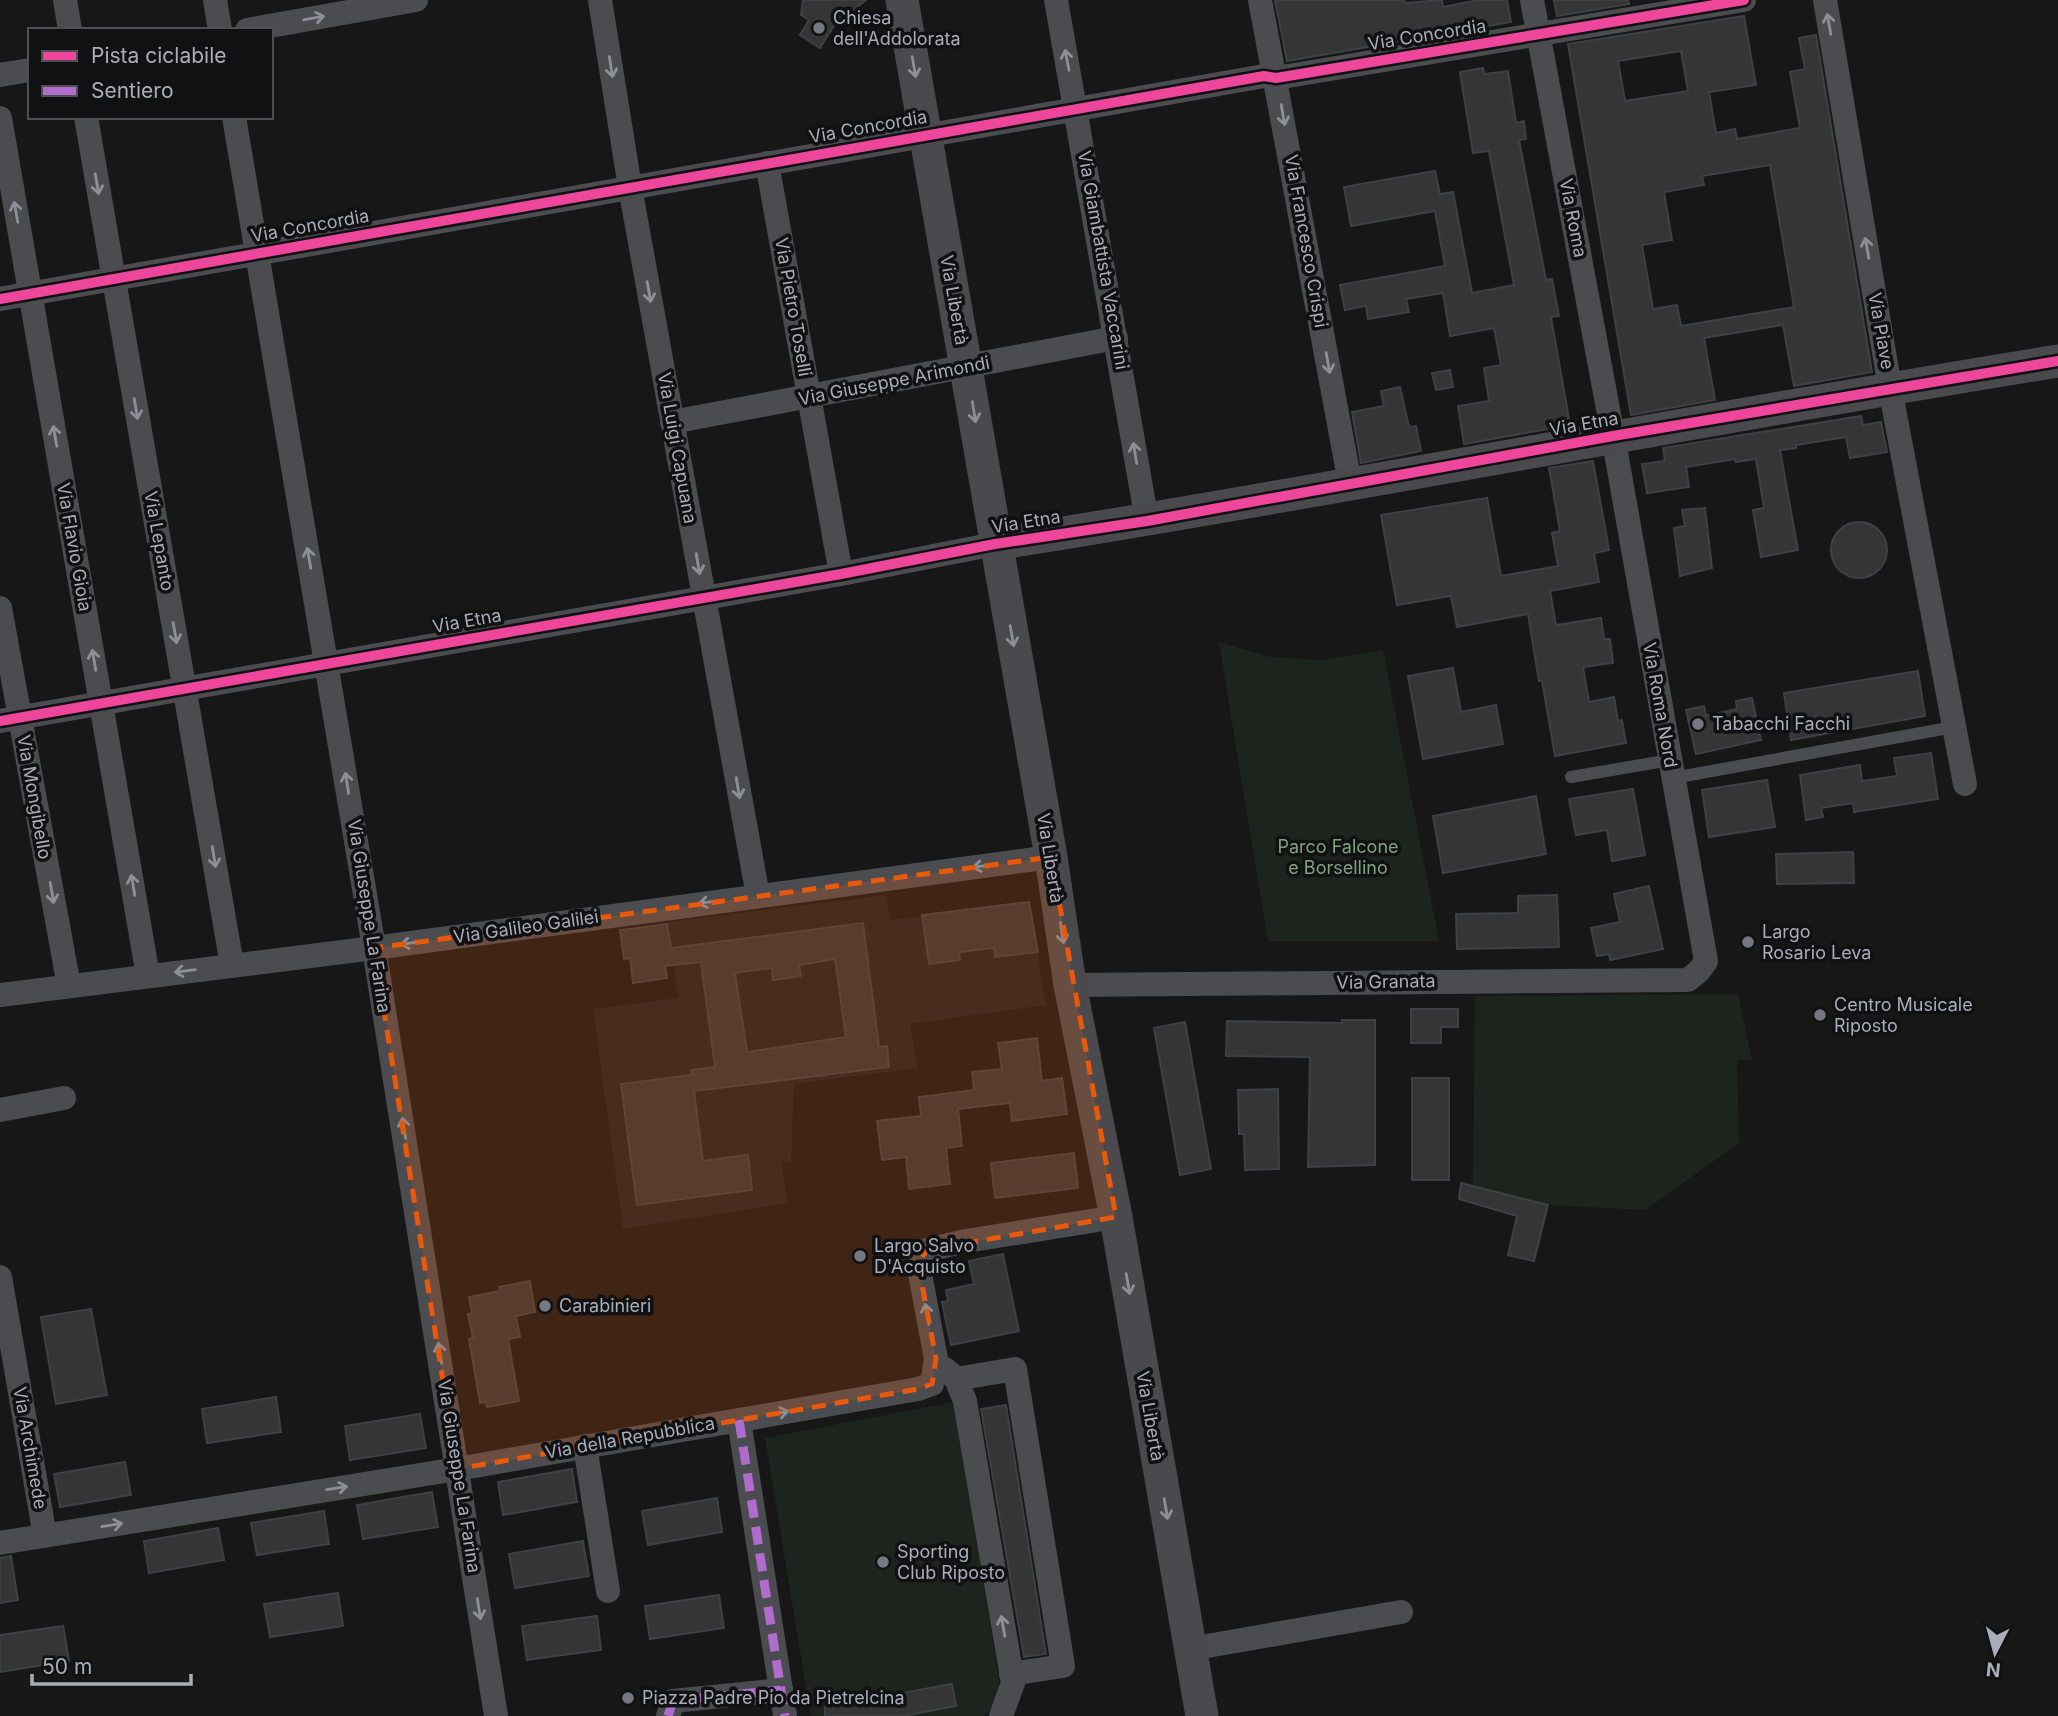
<svg xmlns="http://www.w3.org/2000/svg" width="2058" height="1716" font-family="Inter,sans-serif">
	<style>
		.built { fill: #212123 }
		.green { fill: #1d241e }
		.building { fill: #353536; stroke: #3f4043; stroke-width: 2; fill-rule: evenodd }
		.lines { fill: none; stroke-linecap: round; stroke-linejoin: round }
		.lane { stroke: #4b4c50; stroke-width: 12 }
		.street { stroke: #4b4c50; stroke-width: 24 }
		.secondary { stroke: #4a4a4e; stroke-width: 33 }
		.quiet { stroke: #b06ccc; stroke-width: 9; stroke-dasharray: 18 9; stroke-linecap: butt }
		.cycleway-casing { stroke: #111113; stroke-width: 15 }
		.cycleway { stroke: #ed469a; stroke-width: 10 }
		.oneway { stroke: #8c9099 }
		.oneway2 { stroke: #8c8f98 }
		.marked { fill: #e8590c; fill-opacity: 0.2; stroke: #e8590c; stroke-width: 5; stroke-dasharray: 14 9; stroke-linejoin: round }
		.poi-dot { fill: #757880; stroke: #111113; stroke-width: 2.5 }
		.labels { text-anchor: middle; stroke-width: 7; stroke-linejoin: round; paint-order: stroke }
		.poi-label { font-size: 18px; fill: #a8adb8; stroke: #111113; text-anchor: start }
		.street-label { font-size: 18px; fill: #a8adb8; stroke: #111113 }
		.park-label { font-size: 18px; fill: #7fa381; stroke: #111113 }
	</style>
	<rect width="100%" height="100%" fill="#171717"/>
	<polygon class="built" points="886,895 891,920 1029,902 1046,1005 910,1024 918,1068 794,1084 791,1163 781,1161 788,1203 623,1229 593,1009 678,998 667,922"/>
	<g class="green">
		<polygon points="1219,642 1270,657 1320,660 1383,650 1439,941 1268,941"/>
		<polygon points="1738,994 1752,1060 1737,1060 1739,1143 1645,1210 1548,1205 1473,1185 1475,996"/>
		<polygon points="954,1402 1000,1686 996,1703 984,1716 811,1716 765,1438"/>
	</g>
	<g class="building">
		<polygon points="803,0 866,0 846,16 838,19 820,48 800,35 809,20 801,15"/>
		<polygon points="1275,0 1404,0 1405,3 1442,0 1443,7 1479,0 1507,0 1511,22 1287,61"/>
		<polygon points="1554,0 1628,0 1629,4 1557,16"/>
		<path d="M1744 16 1756 85 1709 92 1716 133 1735 129 1737 139 1800 128 1790 72 1805 69 1799 38 1816 35 1872 372 1794 386 1783 325 1704 338 1715 400 1631 415 1568 44ZM1681 51 1688 91 1625 101 1618 61ZM1770 165 1794 307 1681 326 1677 305 1653 309 1642 245 1672 240 1664 192 1704 185 1702 176Z"/>
		<polygon points="1483,68 1484,74 1508,71 1516,123 1524,121 1526,139 1519,140 1546,280 1552,279 1559,316 1551,317 1570,425 1464,444 1458,406 1489,401 1484,368 1501,365 1494,328 1450,336 1443,293 1406,299 1409,312 1368,319 1366,306 1345,310 1340,285 1445,266 1435,211 1351,226 1344,187 1435,171 1440,194 1453,192 1472,293 1514,285 1489,151 1473,153 1460,72"/>
		<polygon points="1450,370 1453,387 1436,390 1432,373"/>
		<polygon points="1400,387 1409,427 1416,426 1421,451 1361,463 1352,412 1384,406 1381,391"/>
		<polygon points="1861,416 1863,425 1881,422 1887,452 1850,458 1846,437 1796,445 1796,448 1780,450 1798,550 1761,557 1753,510 1764,508 1756,459 1736,462 1735,459 1686,467 1689,487 1647,493 1642,464 1665,461 1663,448"/>
		<polygon points="1593,461 1609,550 1594,553 1599,582 1550,591 1556,625 1601,618 1604,639 1610,639 1613,663 1583,667 1589,702 1614,697 1618,721 1622,720 1626,743 1555,756 1542,681 1539,681 1528,614 1457,627 1451,596 1397,605 1381,515 1487,498 1501,576 1558,566 1552,533 1560,531 1549,468"/>
		<polygon points="1705,508 1712,568 1680,576 1674,528 1685,526 1682,510"/>
		<circle cx="1859" cy="550" r="28"/>
		<polygon points="1453,668 1461,712 1496,705 1503,744 1423,759 1408,676"/>
		<polygon points="1918,671 1925,716 1791,740 1784,693"/>
		<polygon points="1752,698 1761,740 1696,754 1686,710 1704,706 1706,716 1737,709 1736,701"/>
		<polygon points="1931,753 1938,799 1854,812 1853,803 1821,808 1823,817 1806,820 1800,775 1860,765 1862,781 1897,776 1894,758"/>
		<polygon points="1767,780 1775,827 1709,837 1702,790"/>
		<polygon points="1633,789 1645,855 1612,861 1607,830 1576,835 1569,799"/>
		<polygon points="1536,796 1546,854 1443,873 1433,816"/>
		<polygon points="1853,852 1854,883 1777,884 1776,854"/>
		<polygon points="1649,886 1663,949 1610,960 1609,954 1597,956 1591,928 1620,922 1614,894"/>
		<polygon points="1557,895 1559,947 1457,949 1456,914 1518,913 1518,896"/>
		<polygon points="1029,902 1038,952 995,957 994,948 959,952 960,960 929,964 922,915"/>
		<path d="M863 923 879 1047 887 1046 889 1067 694 1091 703 1161 748 1155 752 1190 637 1205 621 1084 692 1075 691 1070 715 1067 701 962 665 966 667 978 633 983 630 958 624 959 620 930 667 924 671 948ZM835 959 846 1037 747 1052 735 973 772 968 773 980 801 976 799 965Z"/>
		<polygon points="1411,1009 1458,1009 1458,1027 1441,1027 1441,1043 1411,1043"/>
		<polygon points="1342,1020 1375,1020 1375,1165 1308,1167 1310,1057 1226,1056 1227,1021 1342,1023"/>
		<polygon points="1185,1022 1211,1169 1180,1175 1154,1028"/>
		<polygon points="1037,1038 1042,1081 1062,1078 1067,1114 1012,1121 1010,1103 958,1109 962,1146 946,1148 950,1184 909,1189 906,1157 882,1160 877,1121 921,1116 919,1097 974,1090 972,1072 1002,1069 998,1043"/>
		<rect x="1412" y="1078" width="37" height="102"/>
		<polygon points="1278,1089 1279,1169 1245,1170 1244,1134 1239,1134 1238,1090"/>
		<polygon points="1074,1153 1078,1188 995,1198 991,1163"/>
		<polygon points="1461,1183 1548,1205 1534,1261 1508,1255 1517,1216 1459,1199"/>
		<polygon points="1003,1254 1019,1331 951,1345 942,1302 948,1301 946,1290 974,1284 969,1261"/>
		<polygon points="530,1281 535,1312 516,1316 520,1337 508,1339 519,1401 487,1407 486,1402 480,1403 469,1339 473,1338 468,1314 472,1313 469,1297 500,1291 499,1287"/>
		<polygon points="91,1309 107,1395 56,1404 41,1317"/>
		<polygon points="276,1397 281,1432 207,1443 202,1409"/>
		<polygon points="1006,1405 1046,1654 1024,1657 981,1409"/>
		<polygon points="420,1414 426,1448 350,1460 345,1426"/>
		<polygon points="125,1462 131,1495 60,1507 54,1474"/>
		<polygon points="572,1469 577,1502 503,1515 498,1482"/>
		<polygon points="432,1492 438,1527 363,1539 357,1505"/>
		<polygon points="717,1498 722,1532 648,1545 642,1511"/>
		<polygon points="324,1511 329,1544 257,1555 251,1523"/>
		<polygon points="218,1528 224,1560 149,1573 144,1541"/>
		<polygon points="583,1541 589,1576 515,1588 509,1554"/>
		<polygon points="11,1556 18,1600 0,1603 0,1558"/>
		<polygon points="338,1593 343,1626 270,1637 264,1604"/>
		<polygon points="719,1595 724,1628 650,1639 645,1606"/>
		<polygon points="597,1616 601,1650 527,1660 522,1626"/>
		<polygon points="63,1626 69,1661 0,1672 0,1635"/>
		<polygon points="952,1684 956,1706 903,1716 825,1716 825,1707"/>
	</g>
	<g class="lines">
		<g class="lane">
			<polyline points="1571,777 1670,760"/>
			<polyline points="1673,778 1954,727"/>
		</g>
		<g class="street">
			<polyline points="65,0 70,30"/>
			<polyline points="215,0 220,30"/>
			<polyline points="600,0 630,187 758,896"/>
			<polyline points="1056,0 1147,521"/>
			<polyline points="1260,0 1350,483"/>
			<polyline points="1825,0 1890,388 1965,784"/>
			<polyline points="247,30 416,0"/>
			<polyline points="0,75 30,70"/>
			<polyline points="86,117 232,965"/>
			<polyline points="234,117 374,948 496,1716"/>
			<polyline points="0,118 148,976"/>
			<polyline points="767,163 841,574"/>
			<polyline points="0,299 1264,76 1276,78 1744,0"/>
			<polyline points="672,422 1116,338"/>
			<polyline points="0,608 69,986"/>
			<polyline points="0,721 841,574 995,544"/>
			<polyline points="1070,985 1688,980 1699,971 1706,961 1613,436 1532,0"/>
			<polyline points="0,995 374,948 1051,857"/>
			<polyline points="0,1110 64,1098"/>
			<polyline points="0,1277 45,1536"/>
			<polyline points="945,1369 956,1379 965,1401 1013,1683 1001,1716"/>
			<polyline points="956,1379 1015,1369 1063,1666 1011,1674"/>
			<polyline points="739,1420 785,1716"/>
			<polyline points="585,1446 608,1591"/>
			<polyline points="0,1543 457,1469 918,1389 932,1384 936,1359 918,1263 927,1250 966,1241 1116,1217"/>
			<polyline points="1190,1649 1401,1612"/>
			<polyline points="668,1716 673,1701 781,1690"/>
		</g>
		<g class="secondary">
			<polyline points="902,0 1051,857 1070,985 1116,1217 1202,1716"/>
			<path d="M995 544C1350 488 1703 418 2058 361"/>
		</g>
		<g class="quiet">
			<polyline points="739,1420 785,1716"/>
			<polyline points="668,1716 673,1701 781,1690"/>
		</g>
		<g class="cycleway-casing">
			<g id="cycleway">
				<polyline points="0,299 1264,76 1276,78 1744,0"/>
				<polyline points="0,721 841,574 995,544 1147,521 1613,436 2058,361"/>
			</g>
		</g>
		<use href="#cycleway" class="cycleway"/>
	</g>
	<defs><path id="oneway-shaft" d="M-6 0H5M1.5-3L5.5 0L1.5 3" fill="none" stroke-width="1.6" stroke-linecap="round" stroke-linejoin="round" transform="scale(1.75)"/></defs>
	<g class="oneway">
		<use href="#oneway-shaft" transform="translate(314 18) rotate(-10)"/>
		<use href="#oneway-shaft" transform="translate(1829 24) rotate(-100)"/>
		<use href="#oneway-shaft" transform="translate(1067 60) rotate(-101)"/>
		<use href="#oneway-shaft" transform="translate(611 67) rotate(81)"/>
		<use href="#oneway-shaft" transform="translate(1283 115) rotate(80)"/>
		<use href="#oneway-shaft" transform="translate(97 184) rotate(80)"/>
		<use href="#oneway-shaft" transform="translate(16 212) rotate(-100)"/>
		<use href="#oneway-shaft" transform="translate(1867 248) rotate(-100)"/>
		<use href="#oneway-shaft" transform="translate(649 292) rotate(80)"/>
		<use href="#oneway-shaft" transform="translate(1328 363) rotate(80)"/>
		<use href="#oneway-shaft" transform="translate(136 409) rotate(80)"/>
		<use href="#oneway-shaft" transform="translate(55 436) rotate(-100)"/>
		<use href="#oneway-shaft" transform="translate(1135 453) rotate(-99)"/>
		<use href="#oneway-shaft" transform="translate(309 558) rotate(-100)"/>
		<use href="#oneway-shaft" transform="translate(698 564) rotate(80)"/>
		<use href="#oneway-shaft" transform="translate(175 633) rotate(80)"/>
		<use href="#oneway-shaft" transform="translate(94 660) rotate(-100)"/>
		<use href="#oneway-shaft" transform="translate(347 783) rotate(-99)"/>
		<use href="#oneway-shaft" transform="translate(738 788) rotate(80)"/>
		<use href="#oneway-shaft" transform="translate(214 857) rotate(80)"/>
		<use href="#oneway-shaft" transform="translate(983 866) rotate(173)"/>
		<use href="#oneway-shaft" transform="translate(133 885) rotate(-100)"/>
		<use href="#oneway-shaft" transform="translate(52 893) rotate(80)"/>
		<use href="#oneway-shaft" transform="translate(709 902) rotate(172)"/>
		<use href="#oneway-shaft" transform="translate(411 943) rotate(172)"/>
		<use href="#oneway-shaft" transform="translate(185 971) rotate(173)"/>
		<use href="#oneway-shaft" transform="translate(404 1128) rotate(-99)"/>
		<use href="#oneway-shaft" transform="translate(927 1314) rotate(-100)"/>
		<use href="#oneway-shaft" transform="translate(440 1353) rotate(-99)"/>
		<use href="#oneway-shaft" transform="translate(778 1413) rotate(-10)"/>
		<use href="#oneway-shaft" transform="translate(337 1488) rotate(-9)"/>
		<use href="#oneway-shaft" transform="translate(112 1525) rotate(-9)"/>
		<use href="#oneway-shaft" transform="translate(479 1609) rotate(81)"/>
		<use href="#oneway-shaft" transform="translate(1003 1626) rotate(-100)"/>
	</g>
	<g class="oneway2">
		<use href="#oneway-shaft" transform="translate(914 67) rotate(80)"/>
		<use href="#oneway-shaft" transform="translate(974 412) rotate(81)"/>
		<use href="#oneway-shaft" transform="translate(1012 636) rotate(80)"/>
		<use href="#oneway-shaft" transform="translate(1062 933) rotate(81)"/>
		<use href="#oneway-shaft" transform="translate(1128 1284) rotate(80)"/>
		<use href="#oneway-shaft" transform="translate(1166 1509) rotate(80)"/>
	</g>
	<path class="marked" d="M1051 857 1116 1217 927 1250 918 1263 936 1359 932 1384 918 1389 457 1469 374 948Z"/>
	<g class="poi-dot">
		<circle cx="819" cy="28" r="7"/>
		<circle cx="1698" cy="724" r="7"/>
		<circle cx="1748" cy="942" r="7"/>
		<circle cx="1820" cy="1015" r="7"/>
		<circle cx="860" cy="1256" r="7"/>
		<circle cx="545" cy="1306" r="7"/>
		<circle cx="883" cy="1562" r="7"/>
		<circle cx="628" cy="1698" r="7"/>
	</g>
	<g class="labels">
		<g class="poi-label">
			<text x="833" y="24">Chiesa<tspan x="833" dy="21">dell'Addolorata</tspan></text>
			<text x="1712" y="730">Tabacchi Facchi</text>
			<text x="1762" y="938">Largo<tspan x="1762" dy="21">Rosario Leva</tspan></text>
			<text x="1834" y="1011">Centro Musicale<tspan x="1834" dy="21">Riposto</tspan></text>
			<text x="874" y="1252">Largo Salvo<tspan x="874" dy="21">D'Acquisto</tspan></text>
			<text x="559" y="1312">Carabinieri</text>
			<text x="897" y="1558">Sporting<tspan x="897" dy="21">Club Riposto</tspan></text>
			<text x="642" y="1704">Piazza Padre Pio da Pietrelcina</text>
		</g>
		<g class="street-label">
			<text transform="translate(1427 35) rotate(-9)" y="6">Via Concordia</text>
			<text transform="translate(868 127) rotate(-10)" y="6">Via Concordia</text>
			<text transform="translate(1573 218) rotate(79)" y="6">Via Roma</text>
			<text transform="translate(310 226) rotate(-10)" y="6">Via Concordia</text>
			<text transform="translate(1306 241) rotate(80)" y="6">Via Francesco Crispi</text>
			<text transform="translate(1103 260) rotate(80)" y="6">Via Giambattista Vaccarini</text>
			<text transform="translate(954 300) rotate(80)" y="6">Via Libertà</text>
			<text transform="translate(793 307) rotate(80)" y="6">Via Pietro Toselli</text>
			<text transform="translate(1881 331) rotate(80)" y="6">Via Piave</text>
			<text transform="translate(894 381) rotate(-11)" y="6">Via Giuseppe Arimondi</text>
			<text transform="translate(1584 424) rotate(-10)" y="6">Via Etna</text>
			<text transform="translate(677 448) rotate(80)" y="6">Via Luigi Capuana</text>
			<text transform="translate(1026 522) rotate(-9)" y="6">Via Etna</text>
			<text transform="translate(159 541) rotate(80)" y="6">Via Lepanto</text>
			<text transform="translate(74 547) rotate(80)" y="6">Via Flavio Gioia</text>
			<text transform="translate(467 621) rotate(-10)" y="6">Via Etna</text>
			<text transform="translate(1660 705) rotate(80)" y="6">Via Roma Nord</text>
			<text transform="translate(34 797) rotate(80)" y="6">Via Mongibello</text>
			<text transform="translate(1050 858) rotate(81)" y="6">Via Libertà</text>
			<text transform="translate(369 916) rotate(81)" y="6">Via Giuseppe La Farina</text>
			<text transform="translate(526 927) rotate(-8)" y="6">Via Galileo Galilei</text>
			<text transform="translate(1386 982) rotate(-1)" y="6">Via Granata</text>
			<text transform="translate(1150 1416) rotate(80)" y="6">Via Libertà</text>
			<text transform="translate(630 1438) rotate(-10)" y="6">Via della Repubblica</text>
			<text transform="translate(30 1448) rotate(80)" y="6">Via Archimede</text>
			<text transform="translate(459 1476) rotate(81)" y="6">Via Giuseppe La Farina</text>
		</g>
		<g class="park-label">
			<text x="1338" y="853">Parco Falcone<tspan x="1338" dy="21">e Borsellino</tspan></text>
		</g>
	</g>
	<rect x="28" y="28" width="245" height="91" fill="#111113" stroke="#4d4f55" stroke-width="2"/>
	<rect x="42" y="51" width="35" height="10" fill="#ed469a" stroke="#4d4f55" stroke-width="2"/>
	<text x="91" y="63" font-size="21" fill="#a8adb8">Pista ciclabile</text>
	<rect x="42" y="86" width="35" height="10" fill="#b06ccc" stroke="#4d4f55" stroke-width="2"/>
	<text x="91" y="98" font-size="21" fill="#a8adb8">Sentiero</text>
	<g transform="translate(1995 1653) rotate(186)" stroke="#111113" stroke-width="5" paint-order="stroke">
	<path d="M0-5L12 26L0 18L-12 26Z" fill="#a8adb8"/>
	<text y="-10" font-size="19" font-weight="bold" text-anchor="middle" fill="#a8adb8">N</text>
	</g>
	<path d="M32 1674v10h159v-10" fill="none" stroke="#a8adb8" stroke-width="3.5"/>
	<text x="42" y="1674" font-size="21" fill="#a8adb8" stroke="#111113" stroke-width="5" paint-order="stroke">50 m</text>
</svg>
